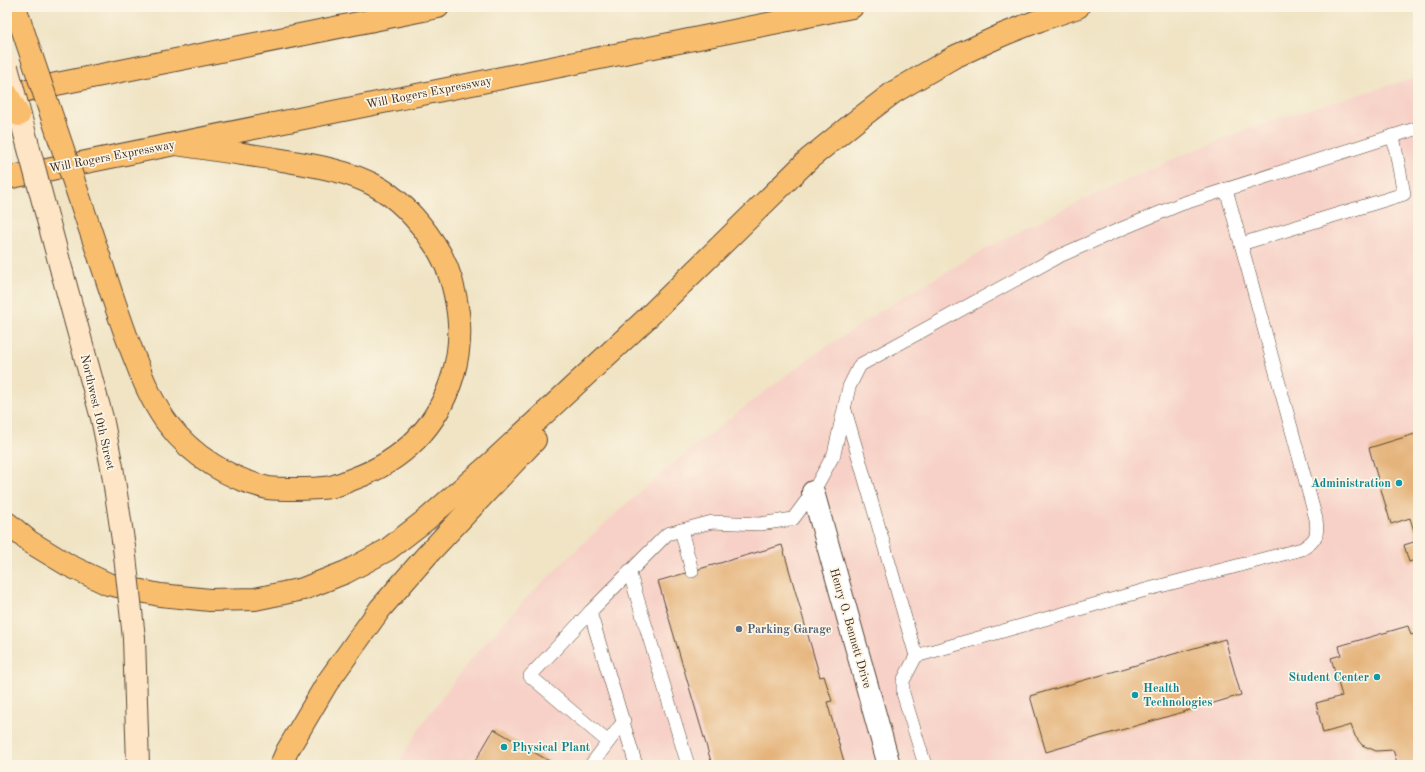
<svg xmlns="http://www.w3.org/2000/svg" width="1425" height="772" font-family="'Old Standard TT',serif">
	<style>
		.built { fill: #f7d1c7 }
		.building { fill: #e5b47b }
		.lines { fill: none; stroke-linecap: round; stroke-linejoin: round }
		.service-casing { stroke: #564637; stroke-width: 14 }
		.minor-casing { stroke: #564637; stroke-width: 24 }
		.secondary-casing { stroke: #564637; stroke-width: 24 }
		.motorway-casing { stroke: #564637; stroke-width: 24 }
		.service { stroke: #fff; stroke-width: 13 }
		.minor { stroke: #fff; stroke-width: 22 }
		.secondary { stroke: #fde5c5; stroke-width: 22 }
		.motorway { stroke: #f9be6d; stroke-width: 22 }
		.secondary-bridge-casing { stroke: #564637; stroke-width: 24; stroke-linecap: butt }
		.motorway-bridge-casing { stroke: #564637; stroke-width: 24; stroke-linecap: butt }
		.secondary-bridge { stroke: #fde5c5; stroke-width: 22 }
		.motorway-bridge { stroke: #f9be6d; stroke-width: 22 }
		.culture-dot { fill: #0f9aa8; stroke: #fcf5e5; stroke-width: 1.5 }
		.service-dot { fill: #5c6f8a; stroke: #fcf5e5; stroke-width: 1.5 }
		.labels { text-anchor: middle; stroke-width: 3.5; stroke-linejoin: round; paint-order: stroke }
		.street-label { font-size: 12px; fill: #3b2a1e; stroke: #fcf5e5 }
		.culture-label { font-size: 12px; font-weight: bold; fill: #0d838f; stroke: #fcf5e5; text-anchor: end }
		.service-label { font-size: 12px; font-weight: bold; fill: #4e5e75; stroke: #fcf5e5; text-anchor: start }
	</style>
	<rect width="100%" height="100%" fill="#fcf5e5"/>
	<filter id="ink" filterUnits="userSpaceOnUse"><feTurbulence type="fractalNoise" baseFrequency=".025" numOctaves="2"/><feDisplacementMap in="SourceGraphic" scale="8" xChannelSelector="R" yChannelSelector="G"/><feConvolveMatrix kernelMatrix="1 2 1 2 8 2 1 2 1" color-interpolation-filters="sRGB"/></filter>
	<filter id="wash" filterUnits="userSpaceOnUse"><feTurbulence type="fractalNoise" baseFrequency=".012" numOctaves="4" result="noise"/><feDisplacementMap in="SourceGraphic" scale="16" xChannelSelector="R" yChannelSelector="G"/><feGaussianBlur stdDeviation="0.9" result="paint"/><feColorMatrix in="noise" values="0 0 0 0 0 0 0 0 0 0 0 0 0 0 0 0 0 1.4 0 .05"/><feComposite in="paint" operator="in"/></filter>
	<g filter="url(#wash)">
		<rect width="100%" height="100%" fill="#f0e4c5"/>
		<polygon class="built" points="1418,77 1418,765 397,765 425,720 467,664 521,603 592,535 662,472 743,408 814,355 896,301 994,244 1087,198 1166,162 1247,129 1299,112"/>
		<g id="blocks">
			<g class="building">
				<polygon points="1418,433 1418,559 1409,562 1404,545 1417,541 1410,518 1391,524 1369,448"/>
				<polygon points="782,545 820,677 824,676 832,701 827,702 845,765 712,765 658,581"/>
				<polygon points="1408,626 1411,635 1418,633 1418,765 1398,765 1393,750 1376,751 1362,745 1355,736 1351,725 1323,733 1316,703 1342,696 1331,658 1341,655 1339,646"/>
				<polygon points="1225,639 1241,695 1046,752 1030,696"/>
				<polygon points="494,729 556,765 473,765"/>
			</g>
		</g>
	</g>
	<g filter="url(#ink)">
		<use href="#blocks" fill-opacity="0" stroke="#564637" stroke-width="1"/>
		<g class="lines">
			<g class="service-casing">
				<g id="service">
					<polyline points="1241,244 1404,194 1393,136"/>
					<polyline points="845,410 916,656"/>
					<polyline points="681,530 692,571"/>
					<polyline points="629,571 688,765"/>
					<polyline points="590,612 530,676 608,742"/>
					<polyline points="591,765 624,721"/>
					<polyline points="636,765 590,612 667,534 712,522 760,524 793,519 813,492 834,454 849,387 860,365 1057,257 1114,232 1181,204 1418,128"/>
					<path d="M925 765 903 693V681L916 656 1149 589 1302 549C1317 540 1318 535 1316 519L1226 189"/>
				</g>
			</g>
			<g class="minor-casing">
				<polyline id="minor" points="813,492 889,765"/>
			</g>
			<g class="secondary-casing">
				<g id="secondary">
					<polyline points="62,272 102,418 112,467 124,547"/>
					<polyline points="134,638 138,765"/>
				</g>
			</g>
			<g class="motorway-casing">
				<g id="motorway">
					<polyline points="7,94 438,7"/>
					<polyline points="7,178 852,7"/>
					<path d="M100 259C112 295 123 330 137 364 145 385 154 406 168 424 192 456 229 479 268 488 276 489 284 489 292 489 305 489 318 489 331 487 338 485 346 482 353 479 403 461 438 426 453 375 459 354 461 334 458 313 455 288 449 266 435 245 420 222 399 198 374 185 344 169 309 165 276 159 243 154 209 149 176 144"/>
					<polyline points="7,523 30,542 68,565 108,584 160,595 210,600 255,599 303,589 346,572 387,550 427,519 490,464 645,320 809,159 856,121 894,92 954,57 1002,35 1040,20 1078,7"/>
					<polyline points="281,765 287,751 327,683 380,609 427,555 535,440"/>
				</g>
			</g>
			<use href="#service" class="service"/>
			<use href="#minor" class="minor"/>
			<use href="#secondary" class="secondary"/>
			<use href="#motorway" class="motorway"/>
			<g class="secondary-bridge-casing">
				<g id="secondary-bridge">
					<polyline points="7,67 62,272"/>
					<polyline points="124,547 134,638"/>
				</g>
			</g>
			<g class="motorway-bridge-casing">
				<g id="motorway-bridge">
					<polyline points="15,7 100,259"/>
					<polyline points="7,94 19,115"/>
				</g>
			</g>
			<use href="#secondary-bridge" class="secondary-bridge"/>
			<use href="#motorway-bridge" class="motorway-bridge"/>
		</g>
	</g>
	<g class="culture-dot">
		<circle cx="1399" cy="483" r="4"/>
		<circle cx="1377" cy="677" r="4"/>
		<circle cx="1135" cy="695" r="4"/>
		<circle cx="504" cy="747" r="4"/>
	</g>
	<circle class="service-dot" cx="739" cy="629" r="4"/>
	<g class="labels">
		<g class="street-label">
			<text transform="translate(429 92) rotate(-11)" y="4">Will Rogers Expressway</text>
			<text transform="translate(112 156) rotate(-11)" y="4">Will Rogers Expressway</text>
			<text transform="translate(98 412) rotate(77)" y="4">Northwest 10th Street</text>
			<text transform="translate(851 628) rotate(74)" y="4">Henry O. Bennett Drive</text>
		</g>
		<g class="culture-label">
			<text x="1391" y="487">Administration</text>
			<text x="1369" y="681">Student Center</text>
			<text x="1143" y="692" text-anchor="start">Health<tspan x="1143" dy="14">Technologies</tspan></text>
			<text x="512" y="751" text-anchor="start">Physical Plant</text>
		</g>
		<g class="service-label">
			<text x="747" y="633">Parking Garage</text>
		</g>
	</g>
	<rect width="1425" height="772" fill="none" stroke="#fcf5e5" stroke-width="24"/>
</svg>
